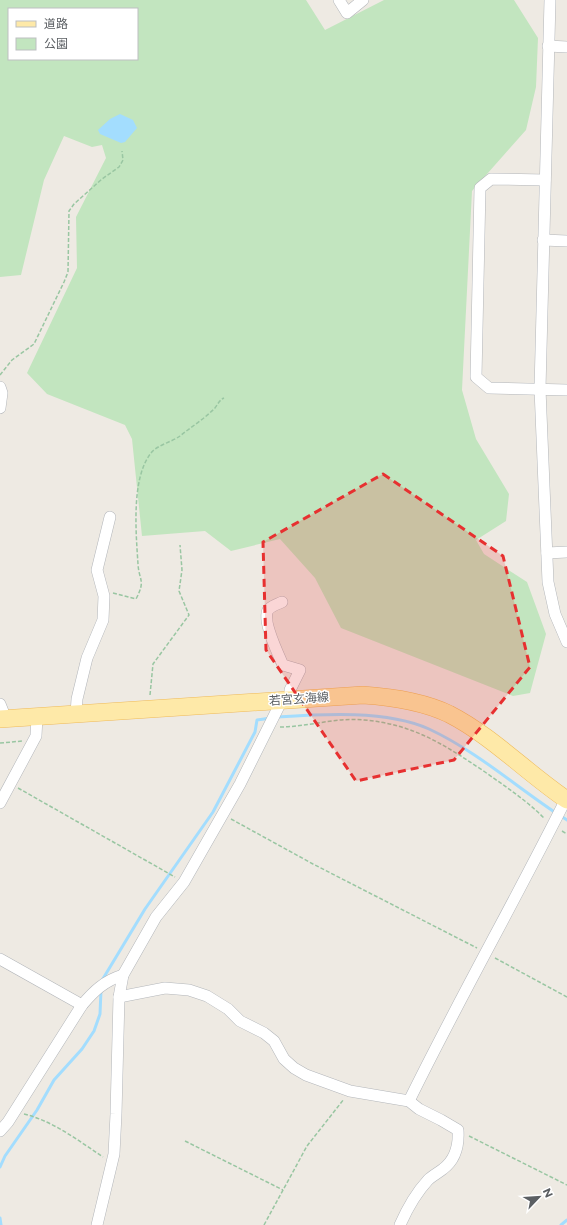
<svg xmlns="http://www.w3.org/2000/svg" width="567" height="1225" font-family="Montserrat,'Noto Sans JP',sans-serif">
	<style>
		.green { fill: #c2e5bf; fill-rule: evenodd }
		.water { fill: #a3ddfe }
		.lines { fill: none; stroke-linecap: round; stroke-linejoin: round }
		.stream { stroke: #a3ddfe; stroke-width: 3 }
		.minor-casing { stroke: #b3b6ba; stroke-width: 12 }
		.primary-casing { stroke: #efba5a; stroke-width: 18 }
		.path { stroke: #99c6a2; stroke-width: 1.5; stroke-dasharray: 4 2; stroke-linecap: butt }
		.minor { stroke: #fff; stroke-width: 11 }
		.primary { stroke: #fee9a8; stroke-width: 17 }
		.marked { fill: #e73030; fill-opacity: 0.2; stroke: #e73030; stroke-width: 3; stroke-dasharray: 8 5; stroke-linejoin: round }
		.labels { text-anchor: middle; stroke-width: 3; stroke-linejoin: round; paint-order: stroke }
		.street-label { font-size: 12px; fill: #5b5f63; stroke: #fff }
	</style>
	<rect width="100%" height="100%" fill="#eeeae3"/>
	<path class="green" d="M0 0H306L325 30 384 0H514L538 38 536 87 526 130 472 191 462 390 476 439 509 494 506 521 476 540 484 554 527 582 546 634 530 693 513 696 341 628 315 578 280 539 231 551 205 531 142 536 132 439 125 425 47 394 27 373 77 268 76 217 106 158 102 145 92 147 64 136 44 180 21 275 0 277ZM9 9H137V59H9Z"/>
	<polygon class="water" points="120,114 133,120 137,128 125,142 121,143 100,134 98,130 110,119"/>
	<g class="lines">
		<g class="stream">
			<path d="M277 717C323 714 387 710 429 729 476 751 514 785 556 813"/>
			<polyline points="561,816 567,820"/>
			<polyline points="101,982 145,909 213,812 255,732 257,720 271,718"/>
			<polyline points="0,1167 5,1156 37,1110 54,1080 82,1049 94,1031 100,1014 101,990"/>
			<polyline points="0,1218 1,1225"/>
			<polyline points="561,1225 567,1220"/>
		</g>
		<g class="minor-casing">
			<g id="minor">
				<polyline points="339,0 347,13 363,0"/>
				<polyline points="550,0 540,389 548,582 555,614 567,642"/>
				<polyline points="548,46 567,47"/>
				<polyline points="545,180 491,179 480,188 476,377 489,388 567,390"/>
				<polyline points="543,240 567,241"/>
				<polyline points="0,387 2,393 0,408"/>
				<polyline points="547,553 567,552"/>
				<path d="M282 602C278 604 271 606 268 610 262 620 278 654 283 665L300 670 290 690V699"/>
				<polyline points="0,704 6,719"/>
				<polyline points="76,714 77,699 87,658 103,620 104,596 97,570 110,517"/>
				<polyline points="0,803 36,736 37,717"/>
				<polyline points="0,959 82,1005"/>
				<path d="M119 997 165 988 189 990 207 996 228 1009 240 1021 264 1033 274 1041 284 1059 294 1068 306 1075 350 1091 409 1101 419 1109 441 1120 458 1130C459 1145 455 1160 443 1169 438 1173 432 1176 428 1180 416 1193 407 1209 400 1225"/>
				<path d="M409 1101C459 999 515 901 566 799"/>
				<path d="M0 1131 8 1122 82 1005C94 991 104 981 123 975"/>
				<polyline points="97,1225 114,1154 116,1114 119,997 123,975 156,917 184,882 240,784 282,700"/>
			</g>
		</g>
		<g class="primary-casing">
			<path id="primary" d="M0 719 363 695C392 697 422 701 449 714 492 736 527 773 567 800"/>
		</g>
		<g class="path">
			<polyline points="0,375 12,360 34,344 64,282 68,272 69,211 74,204 102,179 119,167 123,160 122,151"/>
			<path d="M113 593 136 599C146 580 139 581 138 564 136 533 131 478 151 453 157 445 172 442 180 436 191 427 204 419 214 409 218 405 218 401 224 398"/>
			<polyline points="150,695 153,664 189,615 179,591 182,570 180,545"/>
			<path d="M280 727C308 727 336 717 364 720 413 724 445 745 485 772 506 787 526 800 544 818"/>
			<polyline points="0,743 23,741"/>
			<polyline points="18,788 175,877"/>
			<polyline points="231,819 313,864 477,948"/>
			<polyline points="562,831 567,834"/>
			<polyline points="495,958 567,997"/>
			<path d="M24 1114C53 1121 79 1141 103 1157"/>
			<polyline points="469,1136 567,1185"/>
			<polyline points="185,1141 283,1190"/>
			<polyline points="264,1225 307,1146 344,1099"/>
		</g>
		<use href="#minor" class="minor"/>
		<use href="#primary" class="primary"/>
	</g>
	<path class="marked" d="M383 474 503 556 530 667 454 760 356 781 266 650 263 542Z"/>
	<g class="labels">
		<g class="street-label">
			<text transform="translate(299 699) rotate(-4)" y="4">若宮玄海線</text>
		</g>
	</g>
	<rect x="8" y="8" width="130" height="52" fill="#ffffff" stroke="#bdbfc1"/>
	<rect x="16" y="21" width="20" height="6" fill="#fee9a8" stroke="#bdbfc1"/>
	<text x="44" y="28" font-size="12" fill="#5b5f63">道路</text>
	<rect x="16" y="38" width="20" height="12" fill="#c2e5bf" stroke="#bdbfc1"/>
	<text x="44" y="48" font-size="12" fill="#5b5f63">公園</text>
	<g transform="translate(539 1197) rotate(65)" stroke="#ffffff" stroke-width="3" paint-order="stroke">
	<path d="M0-3L7 15L0 10L-7 15Z" fill="#5b5f63"/>
	<text y="-6" font-size="11" font-weight="bold" text-anchor="middle" fill="#5b5f63">N</text>
	</g>
</svg>
